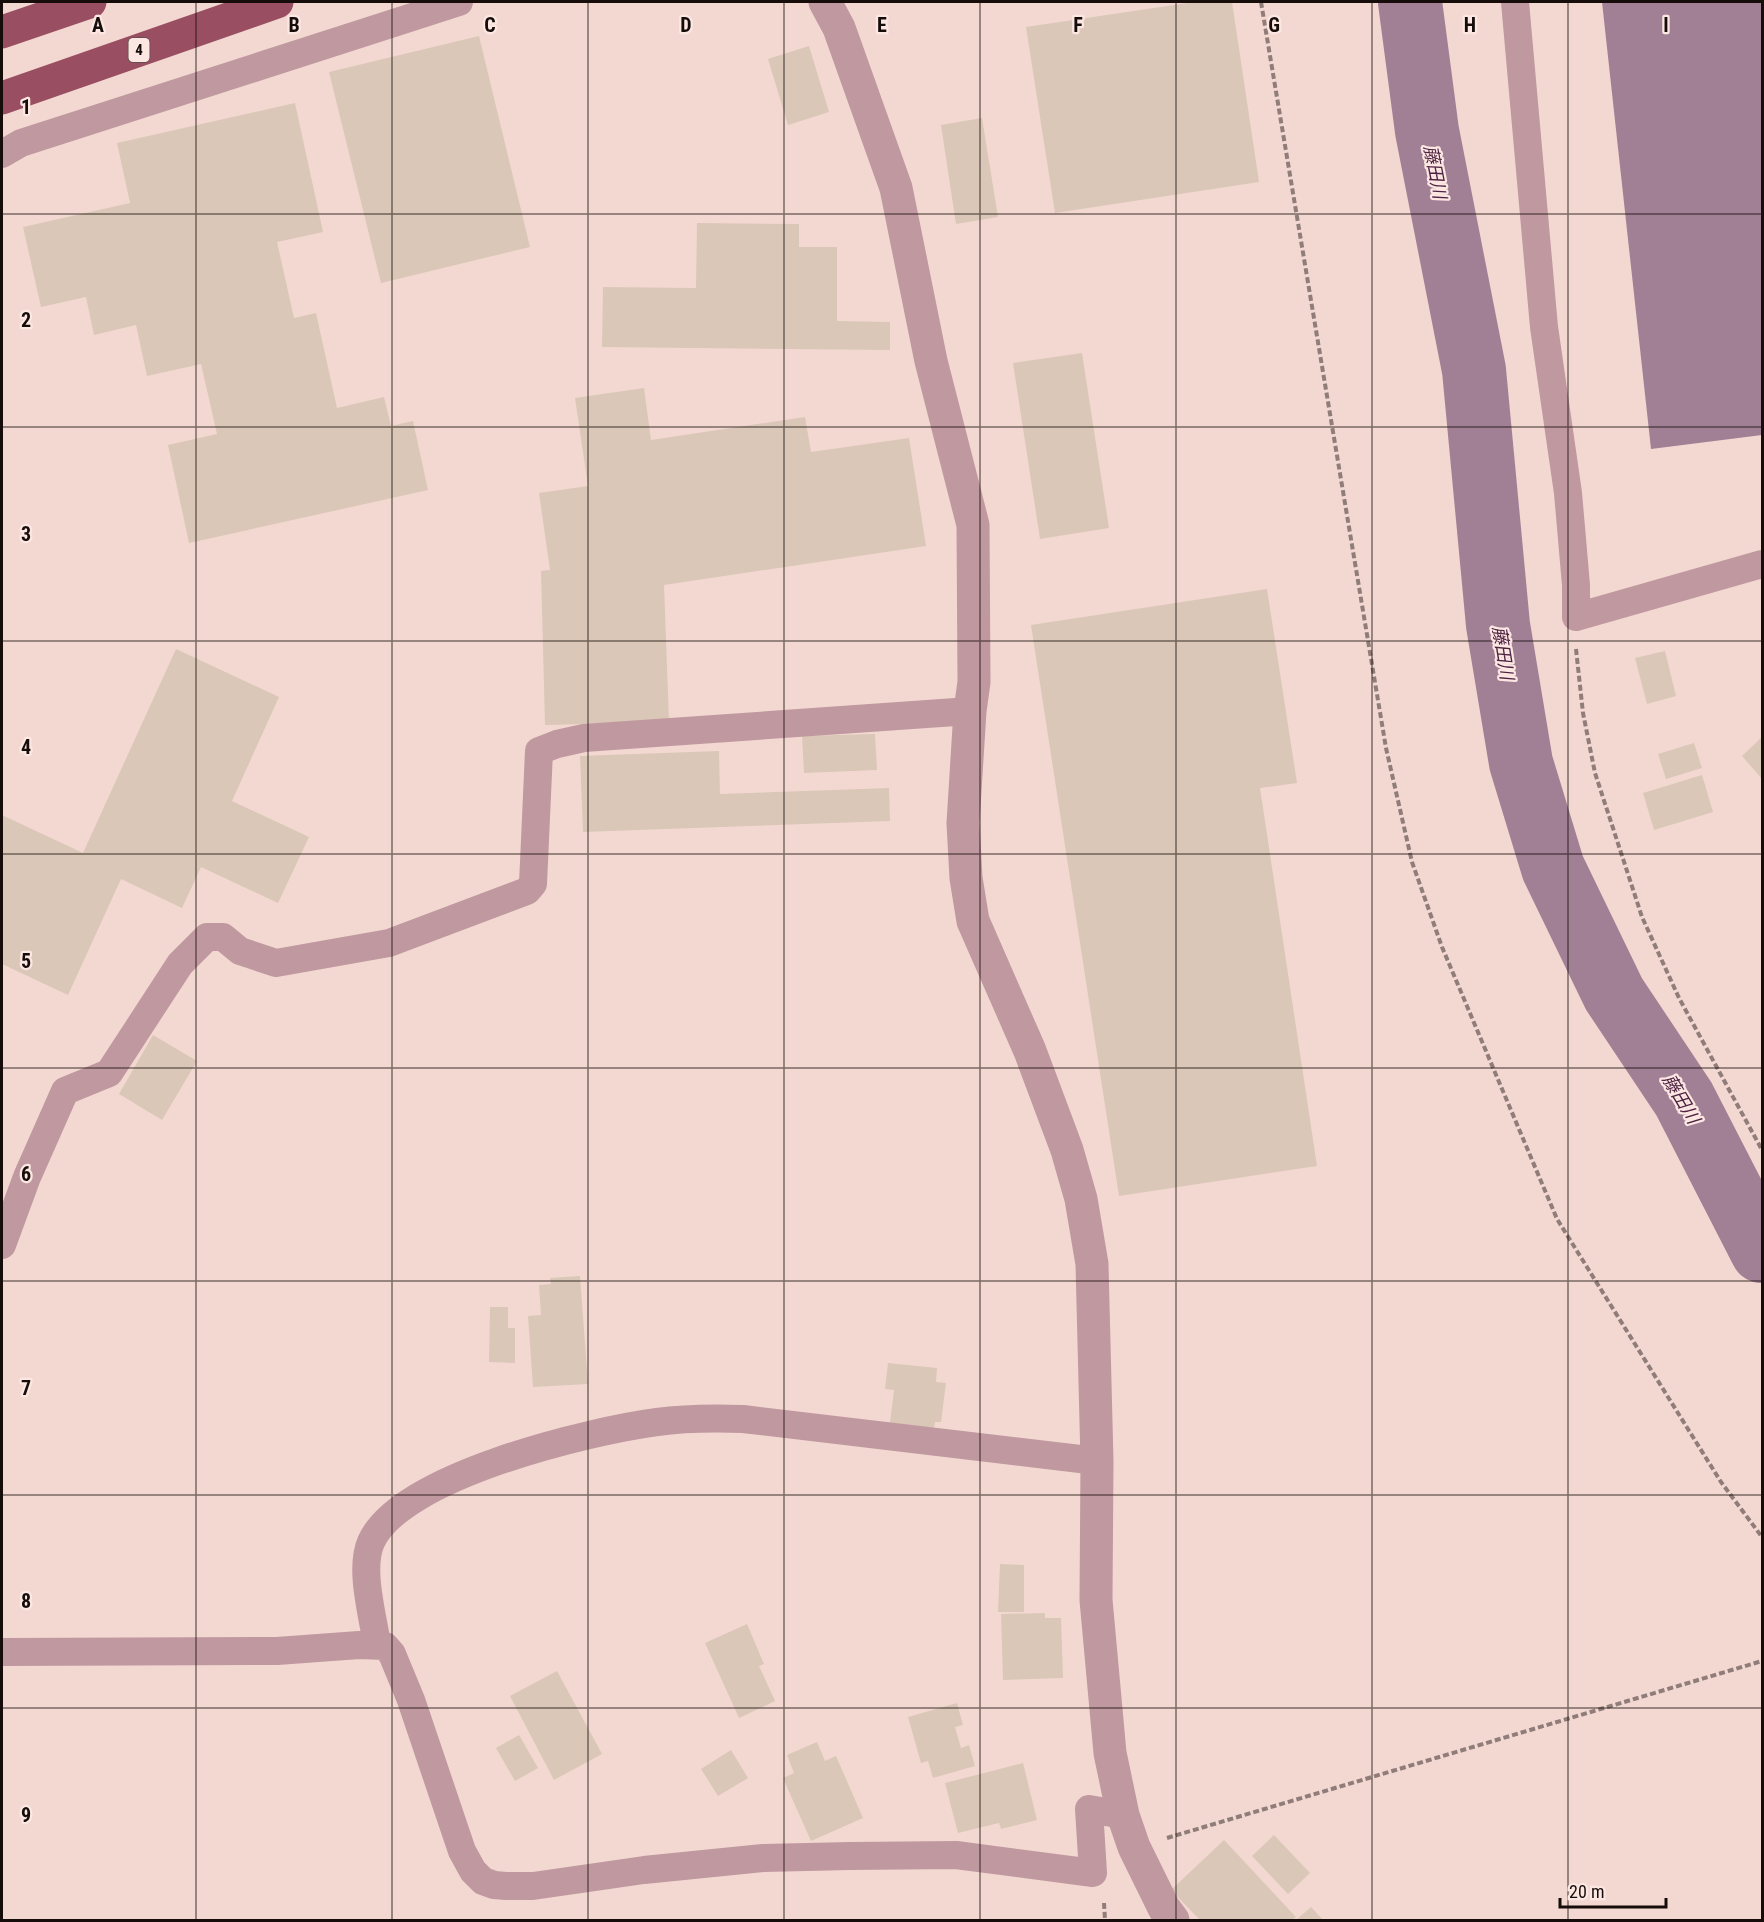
<svg xmlns="http://www.w3.org/2000/svg" width="1764" height="1922" font-family="'Roboto Condensed','Noto Sans JP',sans-serif">
	<style>
		.water { fill: #a18096 }
		.lines { fill: none; stroke-linecap: round; stroke-linejoin: round }
		.river { stroke: #a18096; stroke-width: 64 }
		.building { fill: #dac7b7 }
		.path { stroke: #907d79; stroke-width: 4; stroke-dasharray: 6 3; stroke-linecap: butt }
		.minor { stroke: #c0989f; stroke-width: 28 }
		.tertiary { stroke: #c0989f; stroke-width: 33 }
		.trunk { stroke: #9a4e62; stroke-width: 33 }
		.grid { fill: none; stroke: #160d0b; stroke-width: 1.5; stroke-opacity: 0.55 }
		.labels { text-anchor: middle; stroke-width: 4.5; stroke-linejoin: round; paint-order: stroke }
		.shield { fill: #fce7e2; stroke: #5b4e4c; stroke-width: 1.5 }
		.shield-label { font-size: 15px; font-weight: bold; fill: #160d0b }
		.water-label { font-size: 18px; font-style: italic; fill: #4e2242; stroke: #fce7e2 }
		.grid-label { font-size: 20px; text-anchor: middle; font-weight: bold; fill: #160d0b; stroke: #fce7e2; stroke-width: 4.5; stroke-linejoin: round; paint-order: stroke }
	</style>
	<rect width="100%" height="100%" fill="#f3d8d2"/>
	<polygon class="water" points="1602,2 1762,2 1762,435 1651,449"/>
	<g class="lines">
		<polyline class="river" points="1410,2 1427,131 1474,370 1498,625 1521,763 1553,868 1614,994 1684,1099 1762,1251"/>
	</g>
	<g class="building">
		<polygon points="1194,2 1232,2 1259,182 1055,213 1026,27"/>
		<polygon points="479,36 530,247 381,283 329,72"/>
		<polygon points="809,46 829,112 788,125 768,59"/>
		<polygon points="295,103 323,232 277,242 294,318 316,313 337,408 384,397 391,426 413,421 428,490 189,543 168,445 217,434 201,364 147,376 136,325 94,335 86,297 41,307 23,227 130,203 117,143"/>
		<polygon points="982,118 998,217 956,224 941,125"/>
		<polygon points="697,223 799,224 799,247 837,247 837,321 890,322 890,350 602,347 603,287 696,288"/>
		<polygon points="1082,353 1109,528 1040,539 1013,363"/>
		<polygon points="644,388 651,440 805,417 811,452 909,438 926,546 664,585 669,722 545,725 541,571 550,570 539,493 588,486 575,398"/>
		<polygon points="1267,589 1297,783 1260,788 1317,1166 1119,1196 1031,625"/>
		<polygon points="176,649 279,697 232,801 309,837 278,903 201,867 182,908 121,879 68,995 2,964 2,815 83,853"/>
		<polygon points="1665,651 1676,696 1647,704 1635,658"/>
		<polygon points="875,734 877,770 804,773 802,736"/>
		<polygon points="1762,737 1762,779 1742,756"/>
		<polygon points="1694,743 1702,768 1666,779 1658,754"/>
		<polygon points="719,751 720,794 889,788 890,821 583,832 580,756"/>
		<polygon points="1702,775 1713,812 1654,830 1643,793"/>
		<polygon points="153,1035 197,1061 162,1120 119,1094"/>
		<polygon points="580,1276 588,1384 533,1387 528,1316 541,1315 539,1285 551,1284 550,1278"/>
		<polygon points="490,1307 508,1307 508,1328 515,1328 515,1363 489,1362"/>
		<polygon points="888,1363 937,1368 936,1382 946,1383 941,1422 935,1422 934,1428 890,1423 894,1390 885,1389"/>
		<polygon points="1000,1564 1024,1565 1024,1612 998,1612"/>
		<polygon points="1045,1613 1045,1618 1061,1618 1063,1678 1003,1680 1001,1614"/>
		<polygon points="747,1624 764,1664 759,1666 775,1701 739,1718 705,1643"/>
		<polygon points="557,1671 602,1754 554,1780 510,1696"/>
		<polygon points="957,1703 963,1725 955,1727 961,1748 969,1745 975,1766 933,1778 928,1761 921,1763 908,1717"/>
		<polygon points="519,1735 538,1768 515,1781 496,1748"/>
		<polygon points="817,1742 825,1761 836,1756 863,1818 811,1841 783,1778 794,1773 787,1755"/>
		<polygon points="731,1750 748,1778 718,1796 701,1769"/>
		<polygon points="1023,1763 1037,1820 1001,1829 999,1823 958,1833 945,1783"/>
		<polygon points="1274,1835 1310,1873 1288,1894 1252,1856"/>
		<polygon points="1224,1840 1296,1917 1292,1920 1200,1920 1171,1890"/>
		<polygon points="1311,1907 1323,1920 1296,1920"/>
	</g>
	<g class="lines">
		<g class="path">
			<polyline points="1261,2 1386,748 1412,862 1442,947 1557,1219 1721,1482 1762,1537"/>
			<polyline points="1576,649 1583,713 1595,773 1642,917 1679,998 1762,1150"/>
			<polyline points="1167,1838 1762,1661"/>
			<polyline points="1104,1903 1105,1920"/>
		</g>
		<g class="minor">
			<polyline points="1515,2 1544,327 1568,493 1576,585 1576,617 1762,564"/>
			<polyline points="2,154 21,143 459,2"/>
			<polyline points="2,1245 27,1177 65,1091 109,1073 180,964 207,937 223,937 240,951 276,963 389,943 527,891 533,884 539,751 557,744 584,738 970,711"/>
			<path d="M377 1645C373 1616 359 1569 371 1542 400 1476 589 1431 657 1422 686 1418 714 1418 743 1419L1097 1461"/>
			<polyline points="2,1652 277,1651 359,1645 385,1646 392,1654 411,1700 462,1851 473,1871 483,1881 494,1885 506,1886 533,1886 644,1870 763,1858 850,1856 956,1855 1093,1873 1089,1809 1123,1815"/>
		</g>
		<polyline class="tertiary" points="825,2 839,28 896,188 931,361 973,525 974,682 970,711 963,823 966,878 973,921 1030,1051 1067,1150 1081,1199 1092,1264 1097,1461 1096,1600 1110,1753 1123,1815 1134,1847 1164,1908 1173,1920"/>
		<g class="trunk">
			<polyline points="2,32 90,2"/>
			<polyline points="2,98 277,2"/>
		</g>
	</g>
	<path class="grid" d="M196 2V1920M392 2V1920M588 2V1920M784 2V1920M980 2V1920M1176 2V1920M1372 2V1920M1568 2V1920M2 214H1762M2 427H1762M2 641H1762M2 854H1762M2 1068H1762M2 1281H1762M2 1495H1762M2 1708H1762"/>
	<g class="labels">
		<rect class="shield" x="128.5" y="38" width="21" height="24" rx="4.5"/>
		<g class="shield-label">
			<text x="139" y="55">4</text>
		</g>
		<g class="water-label">
			<text transform="translate(1435 172) rotate(79)" y="6">藤田川</text>
			<text transform="translate(1503 653) rotate(81)" y="6">藤田川</text>
			<text transform="translate(1681 1099) rotate(59)" y="6">藤田川</text>
		</g>
	</g>
	<g class="grid-label">
		<text x="98" y="32">A</text>
		<text x="294" y="32">B</text>
		<text x="490" y="32">C</text>
		<text x="686" y="32">D</text>
		<text x="882" y="32">E</text>
		<text x="1078" y="32">F</text>
		<text x="1274" y="32">G</text>
		<text x="1470" y="32">H</text>
		<text x="1666" y="32">I</text>
		<text x="26" y="114">1</text>
		<text x="26" y="327">2</text>
		<text x="26" y="541">3</text>
		<text x="26" y="754">4</text>
		<text x="26" y="968">5</text>
		<text x="26" y="1181">6</text>
		<text x="26" y="1395">7</text>
		<text x="26" y="1608">8</text>
		<text x="26" y="1822">9</text>
	</g>
	<rect width="1764" height="1922" fill="none" stroke="#160d0b" stroke-width="6"/>
	<path d="M1560 1898v9h106v-9" fill="none" stroke="#160d0b" stroke-width="3"/>
	<text x="1569" y="1898" font-size="18" fill="#160d0b" stroke="#fce7e2" stroke-width="4.5" paint-order="stroke">20 m</text>
</svg>
